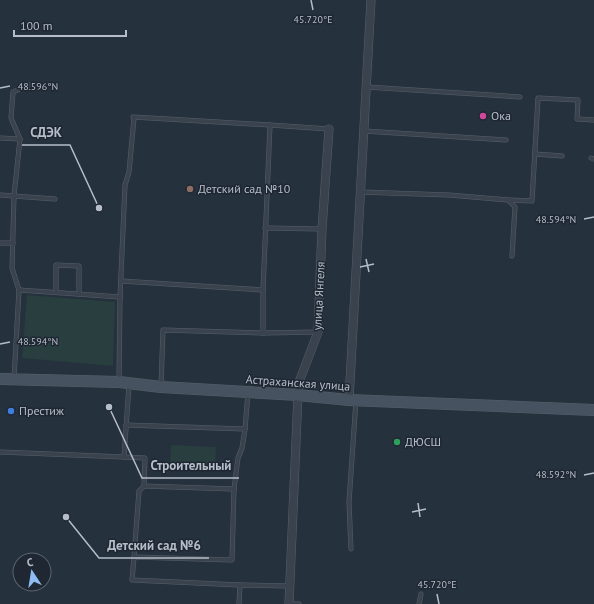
<svg xmlns="http://www.w3.org/2000/svg" width="594" height="604" font-family="'PT Sans',sans-serif">
	<style>
		.green { fill: #283e3f }
		.lines { fill: none; stroke-linecap: round; stroke-linejoin: round }
		.lane-casing { stroke: #57606b; stroke-width: 5 }
		.street-casing { stroke: #57606b; stroke-width: 9 }
		.secondary-casing { stroke: #57606b; stroke-width: 12 }
		.lane { stroke: #39424d; stroke-width: 4 }
		.street { stroke: #39424d; stroke-width: 8 }
		.secondary { stroke: #475260; stroke-width: 11 }
		.ticks { fill: none; stroke: #b5bdc8; stroke-width: 1.5 }
		.hotel-dot { fill: #d1479c; stroke: #1e2732; stroke-width: 1.5 }
		.education-dot { fill: #8d6e63; stroke: #1e2732; stroke-width: 1.5 }
		.shop-dot { fill: #3f7fe0; stroke: #1e2732; stroke-width: 1.5 }
		.leisure-dot { fill: #2e9e5b; stroke: #1e2732; stroke-width: 1.5 }
		.labels { text-anchor: middle; stroke-width: 3; stroke-linejoin: round; paint-order: stroke }
		.poi-label { font-size: 12px; fill: #b5bdc8; stroke: #1e2732; text-anchor: start }
		.street-label { font-size: 12px; fill: #b5bdc8; stroke: #1e2732 }
		.ticks-label { font-size: 10px; text-anchor: middle; fill: #b5bdc8; stroke: #1e2732; stroke-width: 3; stroke-linejoin: round; paint-order: stroke }
		.leader { fill: none; stroke: #b5bdc8; stroke-width: 1.5 }
		.callout-dot { fill: #b5bdc8; stroke: #1e2732; stroke-width: 1.5 }
		.callout-label { font-size: 13px; text-anchor: middle; font-weight: bold; fill: #b5bdc8; stroke: #1e2732; stroke-width: 3; stroke-linejoin: round; paint-order: stroke }
	</style>
	<rect width="100%" height="100%" fill="#25313d"/>
	<g class="green">
		<polygon points="27,295 115,302 113,366 22,358"/>
		<polygon points="171,445 216,447 215,471 170,469"/>
	</g>
	<g class="lines">
		<g class="lane-casing">
			<g id="lane">
				<polyline points="367,87 520,97"/>
				<polyline points="133,117 270,125"/>
				<polyline points="364,131 506,140"/>
				<polyline points="0,138 20,139 14,196 12,268 19,290 14,379"/>
				<polyline points="20,139 11,118 13,92 29,85"/>
				<polyline points="535,154 562,156"/>
				<polyline points="591,158 594,159"/>
				<polyline points="360,192 449,195 508,200 515,207 512,256"/>
				<polyline points="0,195 55,199"/>
				<polyline points="509,200 532,201 538,98 578,100 577,119 594,120"/>
				<polyline points="265,228 322,229"/>
				<polyline points="0,243 13,243"/>
				<polyline points="121,281 263,290"/>
				<polyline points="19,290 120,297"/>
				<polyline points="56,292 56,265 79,266 79,294"/>
				<polyline points="263,333 263,290 270,125 329,129"/>
				<polyline points="119,380 120,297 125,185 129,172 134,118"/>
				<polyline points="129,385 124,457 145,458 144,486 234,489 232,560 134,557 132,580 240,585"/>
				<polyline points="161,385 163,330 263,333 318,332"/>
				<polyline points="126,425 245,429 248,393"/>
				<polyline points="0,452 124,457"/>
				<polyline points="234,489 238,458 242,448 245,429"/>
				<polyline points="351,549 349,502 356,400"/>
				<polyline points="134,557 139,491 144,486"/>
				<polyline points="239,604 240,585 289,586"/>
				<polyline points="289,604 299,604"/>
				<polyline points="419,604 421,594"/>
			</g>
		</g>
		<g class="street-casing">
			<g id="street">
				<polyline points="349,400 371,0"/>
				<polyline points="289,604 298,395 299,382 318,332 322,229 329,129"/>
			</g>
		</g>
		<g class="secondary-casing">
			<polyline id="secondary" points="0,379 119,382 161,387 298,395 349,400 594,410"/>
		</g>
		<use href="#lane" class="lane"/>
		<use href="#street" class="street"/>
		<use href="#secondary" class="secondary"/>
	</g>
	<path class="ticks" d="M311 0 313 10M0 88 10 86M584 219 594 217M366 259 369 272M360 267 374 264M0 344 10 342M584 475 594 473M418 503 420 517M412 512 426 509M437 594 439 604"/>
	<circle class="hotel-dot" cx="483" cy="116" r="4"/>
	<circle class="education-dot" cx="190" cy="189" r="4"/>
	<circle class="shop-dot" cx="11" cy="411" r="4"/>
	<circle class="leisure-dot" cx="397" cy="442" r="4"/>
	<g class="labels">
		<g class="poi-label">
			<text x="491" y="120">Ока</text>
			<text x="198" y="193">Детский сад №10</text>
			<text x="19" y="415">Престиж</text>
			<text x="405" y="446">ДЮСШ</text>
		</g>
		<g class="street-label">
			<text transform="translate(319 296) rotate(-87)" y="4">улица Янгеля</text>
			<text transform="translate(298 383) rotate(4)" y="4">Астраханская улица</text>
		</g>
	</g>
	<g class="ticks-label">
		<text x="313" y="23">45.720°E</text>
		<text x="38" y="90">48.596°N</text>
		<text x="556" y="223">48.594°N</text>
		<text x="38" y="345">48.594°N</text>
		<text x="556" y="478">48.592°N</text>
		<text x="437" y="588">45.720°E</text>
	</g>
	<path class="leader" d="M99 208L70 145H22M109 407L142 478H239M66 517L99 558H209"/>
	<g class="callout-dot">
		<circle cx="99" cy="208" r="4"/>
		<circle cx="109" cy="407" r="4"/>
		<circle cx="66" cy="517" r="4"/>
	</g>
	<g class="callout-label">
		<text x="46" y="137">СДЭК</text>
		<text x="191" y="470">Строительный</text>
		<text x="154" y="550">Детский сад №6</text>
	</g>
	<g transform="translate(32 572) rotate(348)"><circle r="19" fill="#1e2732" stroke="#5a636e"/>
	<path d="M0-3L7 15L0 10L-7 15Z" fill="#8fbbf3"/>
	<text y="-6" font-size="11" font-weight="bold" text-anchor="middle" fill="#b5bdc8">С</text>
	</g>
	<path d="M14 30v6h112v-6" fill="none" stroke="#b5bdc8" stroke-width="2"/>
	<text x="20" y="30" font-size="12" fill="#b5bdc8" stroke="#1e2732" stroke-width="3" paint-order="stroke">100 m</text>
</svg>
